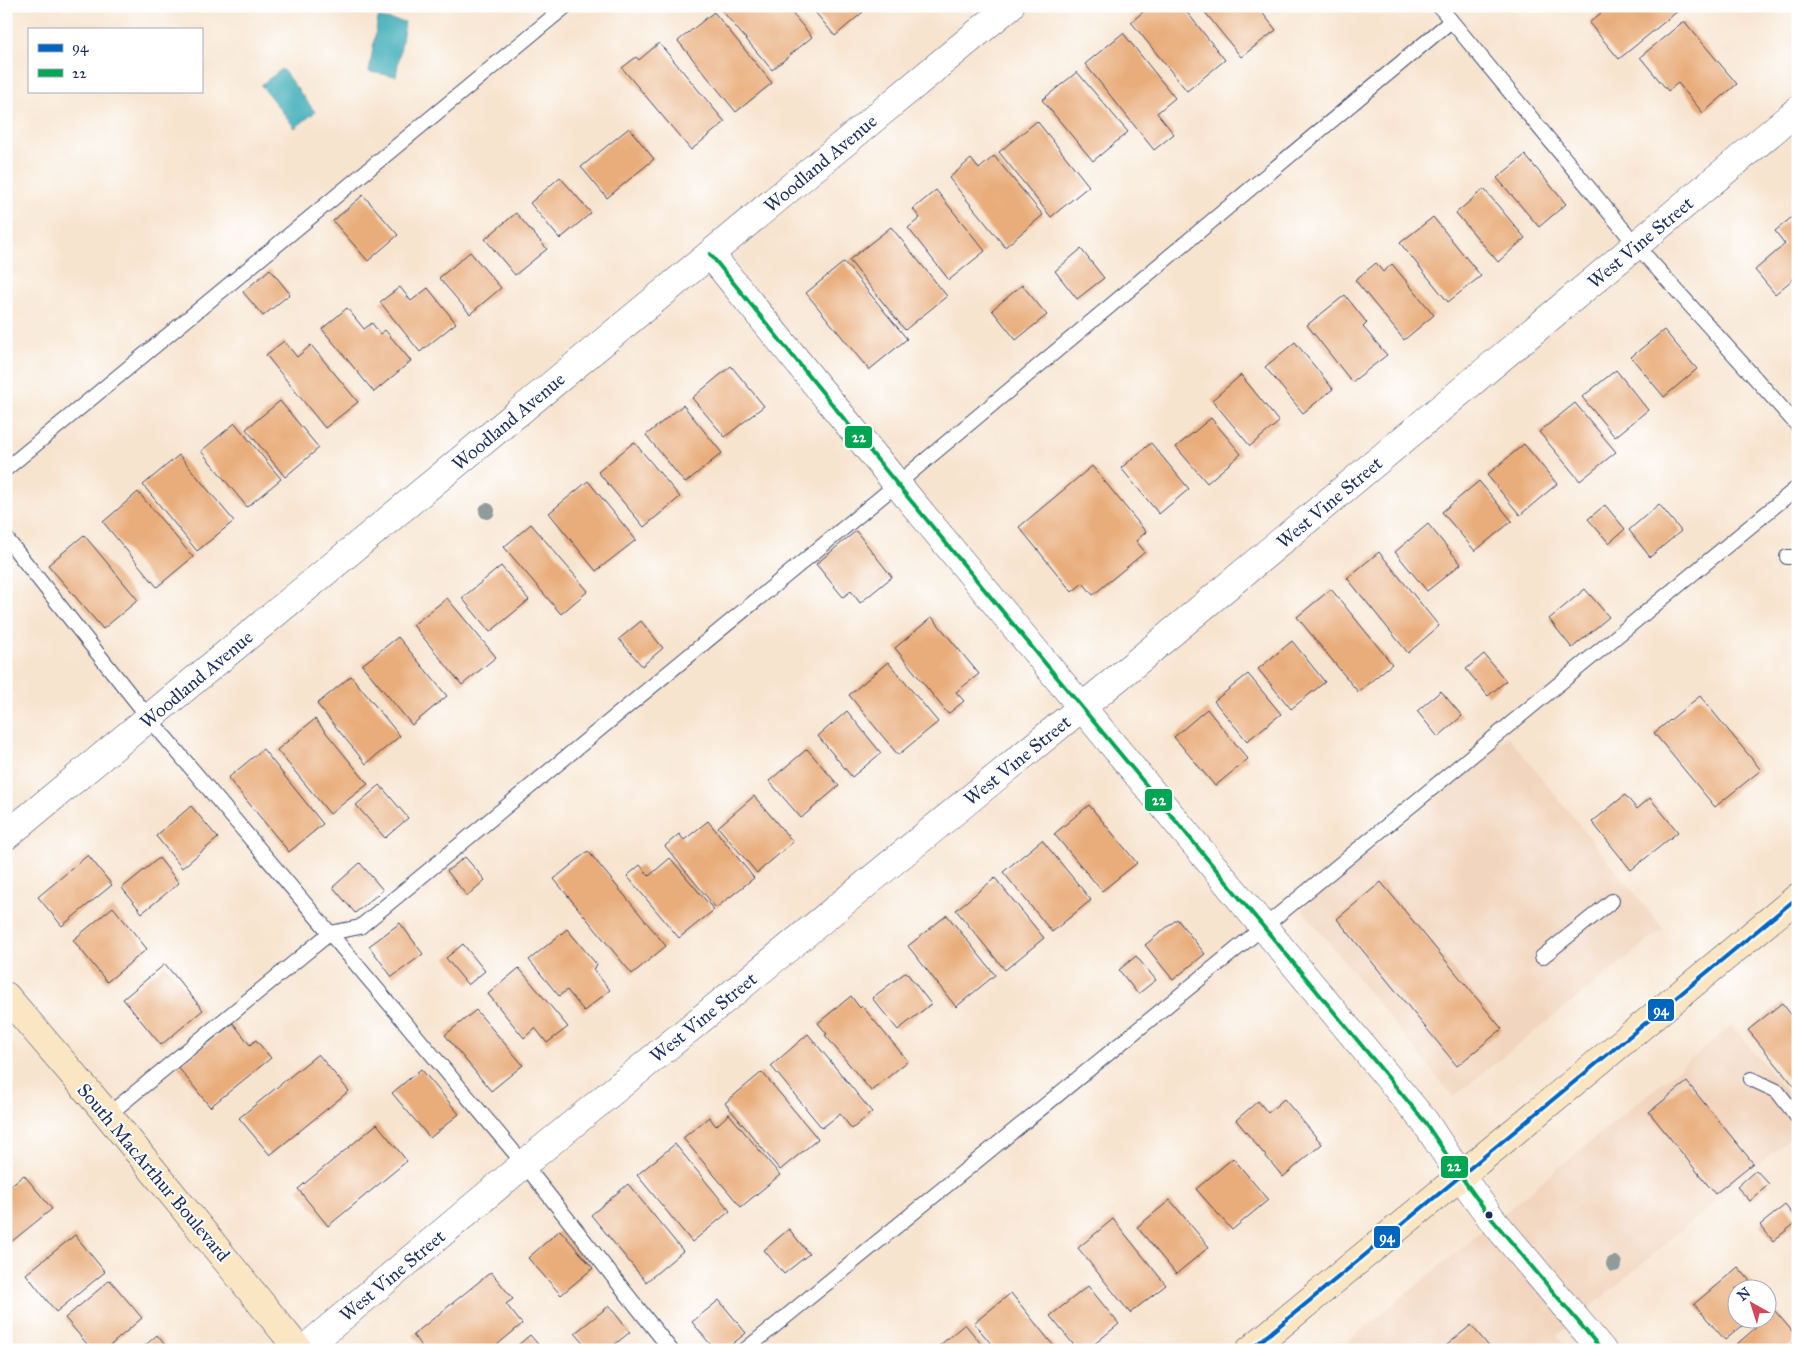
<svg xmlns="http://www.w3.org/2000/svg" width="1804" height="1356" font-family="'IM FELL Great Primer',serif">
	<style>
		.built { fill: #f2d5be }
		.water { fill: #3aabb6; stroke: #2a6d8a }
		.building { fill: #e9ad7b }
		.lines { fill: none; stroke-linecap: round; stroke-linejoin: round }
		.lane-casing { stroke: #3c4a6f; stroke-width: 16 }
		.street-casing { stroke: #3c4a6f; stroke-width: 29 }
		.secondary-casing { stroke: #3c4a6f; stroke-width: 29 }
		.lane { stroke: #fff; stroke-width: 14 }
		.street { stroke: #fff; stroke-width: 28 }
		.secondary { stroke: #fbe6c4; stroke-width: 28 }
		.bus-1-casing { stroke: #fff; stroke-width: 8 }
		.bus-2-casing { stroke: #fff; stroke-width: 8 }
		.bus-1 { stroke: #0065bd; stroke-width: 4 }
		.bus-2 { stroke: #00a651; stroke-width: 4 }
		.tree { fill: #919c9a }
		.bus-dot { fill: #1b2f5e; stroke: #fff; stroke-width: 2 }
		.labels { text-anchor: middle; stroke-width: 4; stroke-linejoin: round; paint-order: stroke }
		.street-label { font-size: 19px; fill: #1b2f5e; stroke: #fff }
		.line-badge { stroke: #fff; stroke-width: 2 }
		.badge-label { font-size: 14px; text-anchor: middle; font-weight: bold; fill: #fff }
	</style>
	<rect width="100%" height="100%" fill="#fff"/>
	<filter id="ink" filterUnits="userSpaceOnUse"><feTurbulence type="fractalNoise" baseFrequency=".02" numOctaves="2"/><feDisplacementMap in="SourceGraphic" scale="10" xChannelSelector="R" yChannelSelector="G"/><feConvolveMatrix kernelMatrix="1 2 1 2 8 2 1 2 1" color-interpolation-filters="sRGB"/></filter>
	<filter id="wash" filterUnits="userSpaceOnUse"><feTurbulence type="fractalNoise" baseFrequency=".0096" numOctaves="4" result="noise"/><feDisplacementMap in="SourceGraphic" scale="20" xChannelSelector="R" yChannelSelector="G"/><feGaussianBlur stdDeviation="1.12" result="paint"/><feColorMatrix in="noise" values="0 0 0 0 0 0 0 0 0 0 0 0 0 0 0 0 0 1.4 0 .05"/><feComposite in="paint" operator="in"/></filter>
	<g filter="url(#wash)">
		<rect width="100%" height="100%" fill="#f7e4cf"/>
		<g class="built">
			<polygon points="1508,736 1663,929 1453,1097 1302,909"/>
			<polygon points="1732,1025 1798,1106 1798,1131 1557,1336 1569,1350 1338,1350"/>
		</g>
		<g class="water">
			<polygon points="378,18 405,22 396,76 369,72"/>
			<polygon points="282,69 315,112 295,128 261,85"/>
		</g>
		<g id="blocks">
			<g class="building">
				<polygon points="720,6 786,6 812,37 772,70 719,7"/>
				<polygon points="810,6 870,6 835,36"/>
				<polygon points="1150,6 1182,6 1225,60 1187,91 1131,22"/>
				<polygon points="1200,6 1257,6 1276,30 1241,57"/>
				<polygon points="1609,6 1684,6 1619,59 1589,23"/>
				<polygon points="714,12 772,83 736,112 678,41"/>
				<polygon points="1684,21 1737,84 1703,113 1678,83 1668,91 1640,57"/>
				<polygon points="1123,33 1175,98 1157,113 1174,134 1154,150 1085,64"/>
				<polygon points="659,43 725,122 691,150 622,68 636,57 639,60"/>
				<polygon points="1077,72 1128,132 1093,161 1042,100"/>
				<polygon points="1037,121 1089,186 1051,217 999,152"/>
				<polygon points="629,128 654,159 607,198 581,167"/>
				<polygon points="1525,155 1566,204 1539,227 1497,178"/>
				<polygon points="994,156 1043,215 1005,247 949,178 971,159 979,169"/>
				<polygon points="560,177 591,213 560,239 530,203"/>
				<polygon points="1484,189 1525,238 1498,262 1456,213"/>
				<polygon points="936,190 985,251 949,280 908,228 920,218 913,209"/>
				<polygon points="363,195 398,235 368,261 333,221"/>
				<polygon points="1798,212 1798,275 1775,294 1755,270 1785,244 1775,231"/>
				<polygon points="516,213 547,249 515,275 485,239"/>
				<polygon points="1433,217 1481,276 1448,302 1400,243"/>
				<polygon points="891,227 947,296 905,330 849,260"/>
				<polygon points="1081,249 1104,278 1077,299 1055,271"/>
				<polygon points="470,252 501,288 470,314 439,278"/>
				<polygon points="844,262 907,339 869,370 806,293"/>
				<polygon points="1376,263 1383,272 1392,264 1434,315 1404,340 1355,280"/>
				<polygon points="270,269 290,294 263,316 243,292"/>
				<polygon points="1022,285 1047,315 1016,340 992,310"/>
				<polygon points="400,287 411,301 428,288 456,323 420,352 380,302"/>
				<polygon points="1345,295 1367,323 1363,327 1387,355 1352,382 1307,325"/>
				<polygon points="347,308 364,329 372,323 380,334 385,330 411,361 374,392 322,329"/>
				<polygon points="1664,330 1697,369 1664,397 1631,357"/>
				<polygon points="284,341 297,357 311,345 358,402 325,428 266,355"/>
				<polygon points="1295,342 1333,389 1303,413 1265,367"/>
				<polygon points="731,366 764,406 725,437 692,398"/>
				<polygon points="1616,370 1648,410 1615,437 1582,397"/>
				<polygon points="1241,375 1279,422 1250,446 1212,400"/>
				<polygon points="280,401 319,448 285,477 246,429"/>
				<polygon points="1575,403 1616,452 1580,481 1539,432"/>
				<polygon points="683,405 722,453 685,483 646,435"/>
				<polygon points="1211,418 1241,454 1207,483 1176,447"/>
				<polygon points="235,423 281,479 247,507 201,451"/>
				<polygon points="634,442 680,497 644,527 598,472"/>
				<polygon points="1151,443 1189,489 1159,514 1121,468"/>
				<polygon points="1524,444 1557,484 1520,515 1487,475"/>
				<polygon points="179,455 234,521 197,551 143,485"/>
				<polygon points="1092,466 1146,532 1136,541 1145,552 1093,595 1083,583 1072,592 1019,527"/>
				<polygon points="588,481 636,540 596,571 549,513"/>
				<polygon points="1479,481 1512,521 1475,551 1442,512"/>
				<polygon points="138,492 193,557 157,587 103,522"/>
				<polygon points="1659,504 1681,531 1650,557 1629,530"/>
				<polygon points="1605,505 1625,529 1609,543 1588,519"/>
				<polygon points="531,524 588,591 561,614 504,547"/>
				<polygon points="1428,524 1461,564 1427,591 1395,552"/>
				<polygon points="856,531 892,577 860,603 851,591 843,597 816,564"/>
				<polygon points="84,535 138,600 103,629 48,565"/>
				<polygon points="1379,552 1439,626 1408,653 1347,578"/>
				<polygon points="501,566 529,600 490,632 462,598"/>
				<polygon points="1331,589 1392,664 1358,692 1297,617"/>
				<polygon points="1585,589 1609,617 1572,648 1549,619"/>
				<polygon points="447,598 496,657 462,685 413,625"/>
				<polygon points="932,617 979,674 956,692 964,701 948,714 895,648"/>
				<polygon points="641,621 663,648 642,666 619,639"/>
				<polygon points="398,637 447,696 412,725 362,665"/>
				<polygon points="1292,641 1325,682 1291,709 1258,669"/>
				<polygon points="1484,654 1506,681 1488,696 1466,669"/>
				<polygon points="888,662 938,722 898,755 849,695"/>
				<polygon points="1248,674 1281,714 1247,741 1214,701"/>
				<polygon points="351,676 400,736 366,764 317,704"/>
				<polygon points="1441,691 1462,716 1438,737 1417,711"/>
				<polygon points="1700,696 1761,770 1715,807 1654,733"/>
				<polygon points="1207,709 1248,759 1215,786 1174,737"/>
				<polygon points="847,711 881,753 852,777 818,736"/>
				<polygon points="315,719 368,784 330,814 277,750"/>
				<polygon points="263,749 323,824 289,852 228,778"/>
				<polygon points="807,749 839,786 801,818 769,781"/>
				<polygon points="380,785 408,818 385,838 356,805"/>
				<polygon points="1625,795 1637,809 1650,798 1678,832 1631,870 1592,822"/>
				<polygon points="754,796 793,842 757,873 718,827"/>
				<polygon points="1089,805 1137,863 1102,891 1054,834"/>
				<polygon points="191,806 218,838 182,868 156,836"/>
				<polygon points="708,821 754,878 716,908 665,846 679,834 684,840"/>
				<polygon points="1042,840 1091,900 1052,932 1003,872"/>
				<polygon points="588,851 666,946 632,974 554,879"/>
				<polygon points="88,855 112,885 62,926 38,897"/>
				<polygon points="465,857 485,880 467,896 447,871"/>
				<polygon points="159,858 179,883 142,913 122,888"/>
				<polygon points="670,858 714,910 679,938 627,876 640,865 649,876"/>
				<polygon points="360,863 383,890 355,913 333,887"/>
				<polygon points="995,878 1044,938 1005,970 956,910"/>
				<polygon points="1381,882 1502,1029 1457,1066 1337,919"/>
				<polygon points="113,907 147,949 107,982 73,940"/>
				<polygon points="947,915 995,975 956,1007 908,946"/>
				<polygon points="1177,919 1205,954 1173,980 1145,945"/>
				<polygon points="400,923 423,954 392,977 369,946"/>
				<polygon points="567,929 597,965 593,969 610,990 584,1011 567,990 559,996 529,960"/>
				<polygon points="463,944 485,971 468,985 446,958"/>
				<polygon points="1136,956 1156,980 1138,994 1119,970"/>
				<polygon points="165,964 203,1010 161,1045 123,999"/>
				<polygon points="519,968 568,1027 547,1043 535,1028 524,1038 488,994"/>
				<polygon points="906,972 931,1004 898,1030 872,998"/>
				<polygon points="851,996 860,1008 862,1006 908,1061 871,1091 825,1035 827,1034 818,1023"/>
				<polygon points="1782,1003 1798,1023 1798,1083 1794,1086 1748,1030"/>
				<polygon points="476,1010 523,1065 491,1091 445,1035"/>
				<polygon points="233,1023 250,1045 256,1040 271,1058 210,1107 178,1067"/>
				<polygon points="808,1034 872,1112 852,1129 840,1114 822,1128 771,1066"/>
				<polygon points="318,1054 349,1091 270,1155 239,1118"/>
				<polygon points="421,1069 459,1114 430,1138 392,1093"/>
				<polygon points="762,1072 818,1139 780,1170 725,1103"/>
				<polygon points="1687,1082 1753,1163 1715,1194 1649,1112"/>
				<polygon points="1284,1099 1322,1144 1283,1177 1236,1120 1258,1101 1268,1113"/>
				<polygon points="729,1114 780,1175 741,1207 683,1138 709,1117 716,1126"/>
				<polygon points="377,1124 407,1161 328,1226 298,1189"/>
				<polygon points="675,1144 730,1211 692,1242 637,1175"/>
				<polygon points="1233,1158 1268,1200 1232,1230 1196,1189"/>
				<polygon points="1756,1170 1769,1184 1750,1201 1737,1187"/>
				<polygon points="24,1175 52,1209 6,1246 6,1189"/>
				<polygon points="628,1184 683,1251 646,1282 591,1215"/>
				<polygon points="1170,1200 1209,1247 1176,1274 1137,1227"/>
				<polygon points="1785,1205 1798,1221 1773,1241 1760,1225"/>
				<polygon points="1113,1219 1166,1285 1130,1313 1078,1248"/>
				<polygon points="789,1229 809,1254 784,1274 764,1250"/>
				<polygon points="560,1230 593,1268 561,1295 528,1258"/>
				<polygon points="75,1235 105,1272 56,1312 26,1274"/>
				<polygon points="1738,1267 1756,1288 1736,1288 1736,1318 1752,1318 1725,1340 1694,1304"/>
				<polygon points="491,1272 513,1299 506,1304 522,1324 491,1350 424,1350 413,1335"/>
				<polygon points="110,1280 142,1318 105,1350 92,1350 65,1318"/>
				<polygon points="1088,1286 1119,1324 1087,1350 1078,1350 1050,1316"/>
				<polygon points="1011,1293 1057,1350 996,1350 974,1323"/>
				<polygon points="719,1300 746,1333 725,1350 715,1350 692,1322"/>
				<polygon points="609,1306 630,1332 608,1350 589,1350 575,1333"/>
				<polygon points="1775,1311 1798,1338 1788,1347 1791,1350 1730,1350"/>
				<polygon points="965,1324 986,1350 934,1350"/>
				<polygon points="1471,1325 1492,1350 1441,1350"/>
				<polygon points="157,1335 169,1350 140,1350"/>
				<polygon points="530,1335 543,1350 512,1350"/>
			</g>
		</g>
	</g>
	<g filter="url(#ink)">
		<use href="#blocks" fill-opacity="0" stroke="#3c4a6f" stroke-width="1"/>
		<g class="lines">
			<g class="lane-casing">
				<g id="lane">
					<polyline points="1439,6 1636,245 1798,426"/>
					<polyline points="6,469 566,6"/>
					<polyline points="6,538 149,718 524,1164 671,1350"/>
					<polyline points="1787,557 1798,557"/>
					<polyline points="1542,957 1612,901"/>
					<polyline points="1751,1079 1777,1091 1798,1118"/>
					<polyline points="108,1115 330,933 360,927 897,484 1451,21"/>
					<polyline points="745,1350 1288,907 1798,487"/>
				</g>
			</g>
			<g class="street-casing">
				<g id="street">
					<polyline points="710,254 897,484 1425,1122 1460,1175 1491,1218 1602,1350"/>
					<polyline points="6,836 1010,6"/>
					<polyline points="303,1350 524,1164 1120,676 1798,110"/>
				</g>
			</g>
			<g class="secondary-casing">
				<g id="secondary">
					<polyline points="6,996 108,1115 299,1350"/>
					<polyline points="1250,1350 1798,897"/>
				</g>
			</g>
			<use href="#lane" class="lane"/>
			<use href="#street" class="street"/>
			<use href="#secondary" class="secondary"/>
			<g class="bus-1-casing">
				<polyline id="bus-1" points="1250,1350 1798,897"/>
			</g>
			<g class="bus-2-casing">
				<polyline id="bus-2" points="710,254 897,484 1425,1122 1460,1175 1491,1218 1602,1350"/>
			</g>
			<use href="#bus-1" class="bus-1"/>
			<use href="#bus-2" class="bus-2"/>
		</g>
		<g class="tree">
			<circle cx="487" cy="511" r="8"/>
			<circle cx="1614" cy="1264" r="8"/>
		</g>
	</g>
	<circle class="bus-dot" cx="1489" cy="1215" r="4.5"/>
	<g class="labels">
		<g class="street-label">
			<text transform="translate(820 163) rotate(-40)" y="7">Woodland Avenue</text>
			<text transform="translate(1640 242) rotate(-40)" y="7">West Vine Street</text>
			<text transform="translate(508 421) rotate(-40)" y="7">Woodland Avenue</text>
			<text transform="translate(1329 502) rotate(-40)" y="7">West Vine Street</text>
			<text transform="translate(196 679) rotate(-40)" y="7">Woodland Avenue</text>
			<text transform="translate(1017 760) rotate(-39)" y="7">West Vine Street</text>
			<text transform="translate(703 1017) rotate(-39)" y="7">West Vine Street</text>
			<text transform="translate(154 1172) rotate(50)" y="7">South MacArthur Boulevard</text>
			<text transform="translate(392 1275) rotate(-40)" y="7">West Vine Street</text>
		</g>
	</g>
	<g class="line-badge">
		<rect x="844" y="425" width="29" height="24" rx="5" fill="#00a651"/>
		<rect x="1144" y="788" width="29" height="24" rx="5" fill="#00a651"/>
		<rect x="1647" y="998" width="28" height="24" rx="5" fill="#0065bd"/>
		<rect x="1440" y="1155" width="29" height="24" rx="5" fill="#00a651"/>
		<rect x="1373" y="1225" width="28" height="24" rx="5" fill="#0065bd"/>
	</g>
	<g class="badge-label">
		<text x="859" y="442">22</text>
		<text x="1159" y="805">22</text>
		<text x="1661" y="1015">94</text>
		<text x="1454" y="1171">22</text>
		<text x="1387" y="1242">94</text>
	</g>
	<rect width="1804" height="1356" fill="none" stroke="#fff" stroke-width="25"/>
	<rect x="28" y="28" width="175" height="65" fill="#ffffff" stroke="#a4acbf"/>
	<rect x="38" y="44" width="25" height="8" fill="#0065bd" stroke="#a4acbf"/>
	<text x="72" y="52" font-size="15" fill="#1b2f5e">94</text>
	<rect x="38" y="69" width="25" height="8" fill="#00a651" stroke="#a4acbf"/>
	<text x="72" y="78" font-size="15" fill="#1b2f5e">22</text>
	<g transform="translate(1752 1304) rotate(321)"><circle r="24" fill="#ffffff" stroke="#a4acbf"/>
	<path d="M0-4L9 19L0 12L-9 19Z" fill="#d1495b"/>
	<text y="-8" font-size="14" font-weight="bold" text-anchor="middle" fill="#1b2f5e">N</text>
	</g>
</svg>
